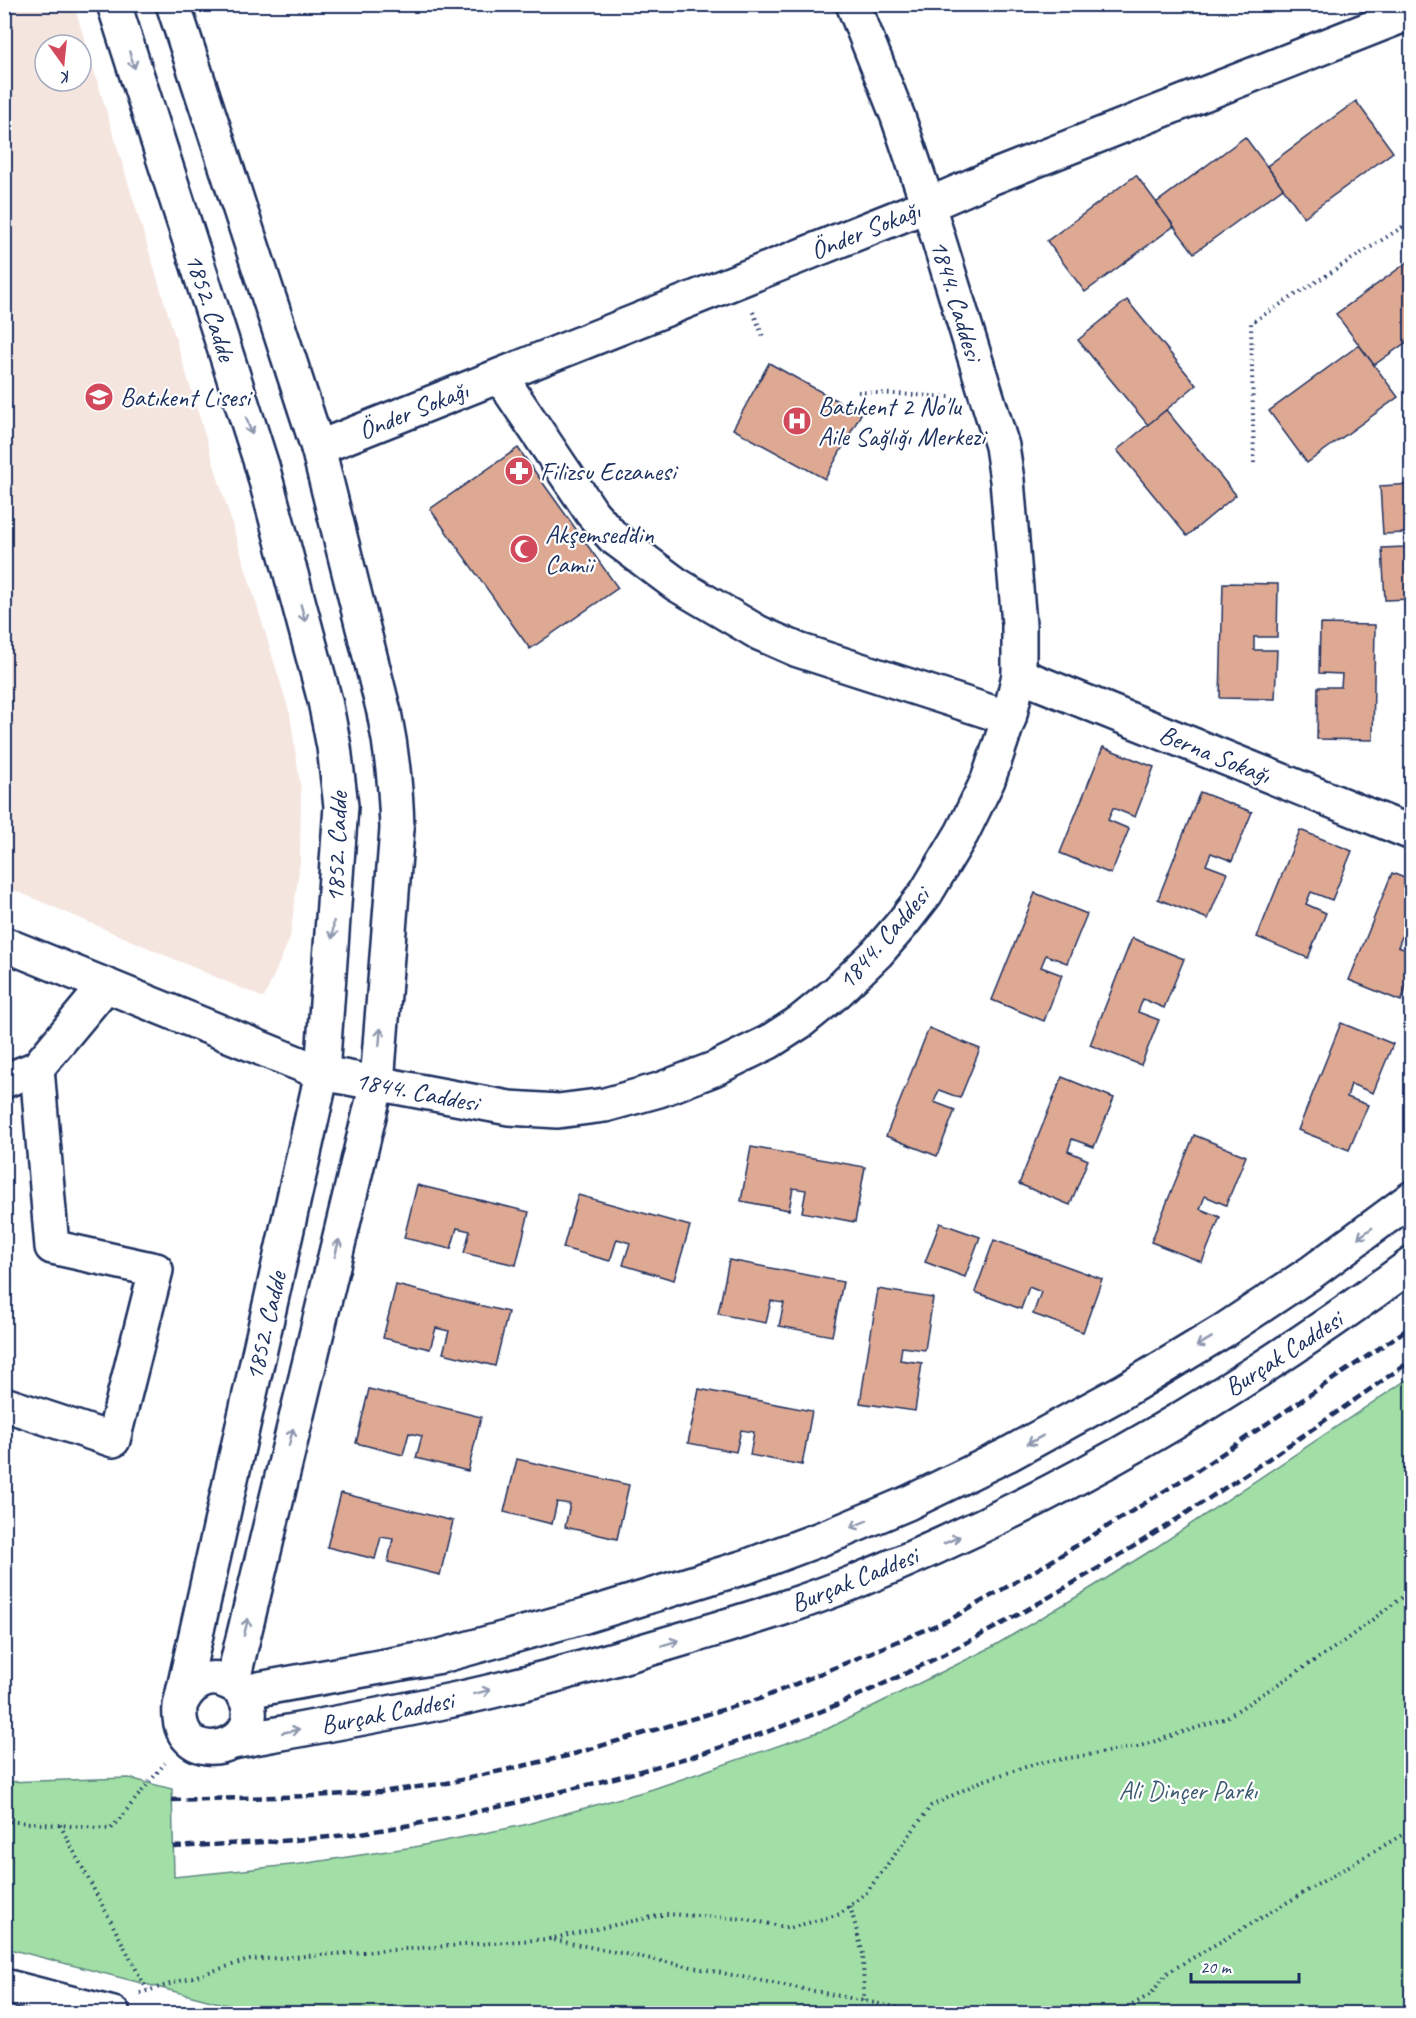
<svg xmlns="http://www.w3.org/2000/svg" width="1416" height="2018" font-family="Caveat,sans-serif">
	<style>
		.built { fill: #f5e5df; fill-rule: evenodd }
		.green { fill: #a1dfa6; stroke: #5e8782; stroke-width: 1.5 }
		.building { fill: #dea993; stroke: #1b2f5e; stroke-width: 1.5 }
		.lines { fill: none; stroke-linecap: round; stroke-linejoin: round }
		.street-casing { stroke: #1b2f5e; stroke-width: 38 }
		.secondary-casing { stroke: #1b2f5e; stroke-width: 38 }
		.primary-casing { stroke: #1b2f5e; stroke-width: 38 }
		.path { stroke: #1b2f5e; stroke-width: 4; stroke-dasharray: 1.5 4.5; stroke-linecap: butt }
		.street { stroke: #fff; stroke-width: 33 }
		.secondary { stroke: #fff; stroke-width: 33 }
		.primary { stroke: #fff; stroke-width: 33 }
		.rail { stroke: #1b2f5e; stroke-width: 4.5; stroke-dasharray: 9 4.5; stroke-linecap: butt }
		.oneway { stroke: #8d97ae }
		.labels { text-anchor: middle; stroke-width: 4.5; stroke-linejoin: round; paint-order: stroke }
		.street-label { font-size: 26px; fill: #1b2f5e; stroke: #fff }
		.poi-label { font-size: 26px; fill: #1b2f5e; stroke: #fff; text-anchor: start }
		.park-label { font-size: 26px; fill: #3c5b70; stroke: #fff }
	</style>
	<rect width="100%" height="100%" fill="#fff"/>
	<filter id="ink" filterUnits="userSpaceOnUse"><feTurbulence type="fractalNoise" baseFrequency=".0167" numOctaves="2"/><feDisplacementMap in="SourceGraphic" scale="12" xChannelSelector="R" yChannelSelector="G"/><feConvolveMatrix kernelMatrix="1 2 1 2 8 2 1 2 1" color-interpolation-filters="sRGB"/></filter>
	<g filter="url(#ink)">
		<path class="built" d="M5 4 74 5 290 714 301 790 300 862 290 938 264 998 5 886ZM45 45H81V81H45Z"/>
		<polygon class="green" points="1411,1377 1411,2013 258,2013 5,1948 5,1782 129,1778 172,1789 174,1877 301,1864 414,1847 524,1825 653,1789 827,1729 992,1647 1078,1596 1155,1548"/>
		<g class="building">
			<polygon points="1356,101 1393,152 1304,217 1267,166"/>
			<polygon points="1245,137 1283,188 1194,253 1156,203"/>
			<polygon points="1136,175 1174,226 1085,292 1047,241"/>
			<polygon points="1412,259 1412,338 1374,365 1336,314"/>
			<polygon points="1127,300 1196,385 1148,425 1078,340"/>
			<polygon points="1359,345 1398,397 1307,463 1269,411"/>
			<polygon points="769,363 861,414 825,479 733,429"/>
			<polygon points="1166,410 1236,495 1187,536 1117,450"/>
			<polygon points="518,448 618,588 530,649 430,509"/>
			<polygon points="1412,484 1412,599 1385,600 1382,548 1405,547 1405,533 1383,534 1380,486"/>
			<polygon points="1223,583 1278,584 1277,637 1254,637 1254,650 1277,650 1275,699 1220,698"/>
			<polygon points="1320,624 1375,625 1373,740 1317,739 1318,687 1341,687 1342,674 1319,673"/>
			<polygon points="1103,747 1154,767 1135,817 1113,808 1108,820 1129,829 1111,874 1060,853"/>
			<polygon points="1200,792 1252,812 1232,861 1211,853 1206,865 1227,873 1208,919 1158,899"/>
			<polygon points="1300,830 1352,851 1332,900 1311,892 1306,904 1326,913 1308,958 1257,937"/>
			<polygon points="1392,873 1412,881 1412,938 1403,934 1398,947 1412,952 1412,974 1401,1001 1349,980"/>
			<polygon points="1035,893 1087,914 1067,963 1046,955 1041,967 1062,975 1044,1021 992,1000"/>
			<polygon points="1132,938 1184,959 1164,1008 1143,999 1138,1012 1159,1020 1141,1065 1090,1045"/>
			<polygon points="1341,1023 1393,1044 1373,1093 1351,1084 1347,1097 1368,1105 1349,1150 1298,1130"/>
			<polygon points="929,1028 980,1049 960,1098 939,1090 934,1102 955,1110 937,1156 886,1136"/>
			<polygon points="1062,1077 1114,1098 1094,1147 1072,1139 1068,1151 1088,1160 1070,1205 1019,1184"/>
			<polygon points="1194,1135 1246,1156 1226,1205 1205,1196 1200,1209 1220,1217 1202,1262 1151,1242"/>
			<polygon points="751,1147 865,1167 855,1222 802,1212 806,1190 793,1188 789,1210 741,1201"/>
			<polygon points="417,1185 529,1212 516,1265 464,1253 470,1231 457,1228 451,1249 404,1238"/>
			<polygon points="578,1195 690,1226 674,1280 623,1265 630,1243 617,1239 610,1261 563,1248"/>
			<polygon points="940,1223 980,1237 965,1277 925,1262"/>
			<polygon points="994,1240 1102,1279 1083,1332 1033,1314 1041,1292 1029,1287 1021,1309 975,1292"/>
			<polygon points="729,1260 843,1282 832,1336 779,1326 784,1303 771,1301 766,1323 718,1314"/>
			<polygon points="396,1285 508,1312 495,1366 443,1353 449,1331 436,1328 430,1349 383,1338"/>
			<polygon points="878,1289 933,1298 925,1350 902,1347 900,1360 922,1363 915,1411 860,1403"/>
			<polygon points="369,1389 481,1417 468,1471 416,1458 422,1436 409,1433 403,1455 356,1443"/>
			<polygon points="699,1389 812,1411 802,1465 750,1455 754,1432 741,1430 736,1452 688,1443"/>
			<polygon points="517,1459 629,1485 617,1539 565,1527 570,1504 557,1502 552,1524 504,1512"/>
			<polygon points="341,1493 453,1521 440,1575 388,1562 393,1539 381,1537 375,1559 327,1547"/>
		</g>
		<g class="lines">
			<g class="street-casing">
				<g id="street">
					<polyline points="500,376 592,513 613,537 676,584 759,633 798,650 1009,718"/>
					<polyline points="318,448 928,205 988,179 1412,12"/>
					<polyline points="1019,675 1412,833"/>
					<polyline points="4,1081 37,1068"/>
					<polyline points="4,1404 113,1440 156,1270 52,1247 37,1068 106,985"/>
				</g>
			</g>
			<g class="secondary-casing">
				<g id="secondary">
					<path d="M114 4 262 466 325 701 334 747 341 806 322 1073 180 1706C174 1777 277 1746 242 1692 238 1687 232 1684 227 1682 206 1672 187 1687 180 1706"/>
					<path d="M173 4 318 448 384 712C392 751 396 789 397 829L377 1083 232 1684"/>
					<polyline points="4,944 322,1073 509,1108 558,1111 605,1105 659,1090 714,1069 769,1042 800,1022 837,992 877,953 902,924 926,893 962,833 988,780 1009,718 1019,675 1019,624 1007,480 1002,446 928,205 898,117 853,4"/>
					<polyline points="242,1692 441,1656 585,1616 748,1566 839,1532 908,1503 1007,1455 1122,1392 1223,1331 1312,1272 1412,1198"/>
					<path d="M233 1742C303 1729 373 1717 443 1702 525 1685 606 1662 686 1638 742 1621 798 1605 852 1583 1051 1503 1239 1392 1412 1264"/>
				</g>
			</g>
			<g class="primary-casing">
				<polyline id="primary" points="4,1986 113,2014"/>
			</g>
			<g class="path">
				<polyline points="753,312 764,339"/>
				<polyline points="858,392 950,397"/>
				<polyline points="1254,463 1251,323 1412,221"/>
				<polyline points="4,1821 111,1829 165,1763"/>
				<polyline points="60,1825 147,1990"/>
				<polyline points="850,1906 863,1954 864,2001"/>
				<polyline points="549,1939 666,1914 746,1919 790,1928 840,1914 866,1893 931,1806 982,1781 1038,1763 1137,1747 1224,1719 1340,1644 1412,1590"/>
				<polyline points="140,1993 249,1960 549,1939 931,2014"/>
				<polyline points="1117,2014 1151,1994 1167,1973 1412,1829"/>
			</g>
			<use href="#street" class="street"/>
			<use href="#secondary" class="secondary"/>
			<use href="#primary" class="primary"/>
			<g class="rail">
				<polyline points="172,1800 313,1796 380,1792 447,1783 567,1756 762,1698 951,1619 1050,1562 1195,1472 1412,1326"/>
				<path d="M173 1847C225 1844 277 1842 329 1837 408 1828 485 1811 563 1791 657 1768 752 1741 841 1703 1045 1614 1230 1487 1412 1360"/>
			</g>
		</g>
		<defs><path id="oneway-shaft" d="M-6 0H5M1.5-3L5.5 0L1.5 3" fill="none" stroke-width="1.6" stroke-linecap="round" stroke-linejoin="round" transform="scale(1.5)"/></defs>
		<g class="oneway">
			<use href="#oneway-shaft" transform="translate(132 60) rotate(72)"/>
			<use href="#oneway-shaft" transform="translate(249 426) rotate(72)"/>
			<use href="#oneway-shaft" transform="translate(303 613) rotate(75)"/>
			<use href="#oneway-shaft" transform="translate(333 930) rotate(94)"/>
			<use href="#oneway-shaft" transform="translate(380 1037) rotate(-85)"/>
			<use href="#oneway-shaft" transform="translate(1365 1233) rotate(144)"/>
			<use href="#oneway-shaft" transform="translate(337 1248) rotate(-76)"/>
			<use href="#oneway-shaft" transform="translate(1204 1342) rotate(149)"/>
			<use href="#oneway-shaft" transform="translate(291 1437) rotate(-76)"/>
			<use href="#oneway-shaft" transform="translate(1035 1440) rotate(151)"/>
			<use href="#oneway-shaft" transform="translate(859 1524) rotate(157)"/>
			<use href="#oneway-shaft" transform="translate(952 1540) rotate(-24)"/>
			<use href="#oneway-shaft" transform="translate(246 1627) rotate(-76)"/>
			<use href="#oneway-shaft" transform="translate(670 1643) rotate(-17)"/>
			<use href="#oneway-shaft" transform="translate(482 1692) rotate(-14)"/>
			<use href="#oneway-shaft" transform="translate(291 1731) rotate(-11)"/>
		</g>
	</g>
	<defs>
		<g id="school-disc" transform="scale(1.5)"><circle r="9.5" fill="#d1495b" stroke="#fff"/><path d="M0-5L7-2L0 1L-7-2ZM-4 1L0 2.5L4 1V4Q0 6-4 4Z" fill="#fff"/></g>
		<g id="hospital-disc" transform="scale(1.5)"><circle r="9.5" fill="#d1495b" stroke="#fff"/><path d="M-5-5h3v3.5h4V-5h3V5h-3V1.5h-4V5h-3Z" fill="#fff"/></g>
		<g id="pharmacy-disc" transform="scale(1.5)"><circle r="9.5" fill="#d1495b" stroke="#fff"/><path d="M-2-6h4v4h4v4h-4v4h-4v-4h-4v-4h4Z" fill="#fff"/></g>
		<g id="mosque-disc" transform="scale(1.5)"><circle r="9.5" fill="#d1495b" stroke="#fff"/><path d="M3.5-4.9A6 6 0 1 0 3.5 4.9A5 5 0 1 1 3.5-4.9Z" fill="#fff"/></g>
	</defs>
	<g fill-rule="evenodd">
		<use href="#school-disc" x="99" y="397"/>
		<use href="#hospital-disc" x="797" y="421"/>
		<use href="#pharmacy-disc" x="519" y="471"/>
		<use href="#mosque-disc" x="524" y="549"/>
	</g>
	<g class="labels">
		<g class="street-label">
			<text transform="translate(865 230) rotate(-22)" y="9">Önder Sokağı</text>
			<text transform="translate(957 300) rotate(73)" y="9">1844. Caddesi</text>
			<text transform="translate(211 307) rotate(72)" y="9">1852. Cadde</text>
			<text transform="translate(413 410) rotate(-22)" y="9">Önder Sokağı</text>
			<text transform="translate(1215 754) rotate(22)" y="9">Berna Sokağı</text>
			<text transform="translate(336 847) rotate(-88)" y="9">1852. Cadde</text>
			<text transform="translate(883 938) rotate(-49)" y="9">1844. Caddesi</text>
			<text transform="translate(417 1091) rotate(11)" y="9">1844. Caddesi</text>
			<text transform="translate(265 1326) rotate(-77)" y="9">1852. Cadde</text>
			<text transform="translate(1283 1353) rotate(-33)" y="9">Burçak Caddesi</text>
			<text transform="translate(854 1579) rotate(-22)" y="9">Burçak Caddesi</text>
			<text transform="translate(387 1712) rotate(-11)" y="9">Burçak Caddesi</text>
		</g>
		<g class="poi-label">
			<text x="120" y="406">Batıkent Lisesi</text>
			<text x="818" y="415">Batıkent 2 No'lu<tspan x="818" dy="30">Aile Sağlığı Merkezi</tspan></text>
			<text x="540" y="480">Filizsu Eczanesi</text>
			<text x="545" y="543">Akşemseddin<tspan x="545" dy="30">Camii</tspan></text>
		</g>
		<g class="park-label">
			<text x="1188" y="1799">Ali Dinçer Parkı</text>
		</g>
	</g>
	<rect width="1416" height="2018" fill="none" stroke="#fff" stroke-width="24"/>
	<rect x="12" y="12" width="1392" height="1994" fill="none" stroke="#1b2f5e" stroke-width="2" filter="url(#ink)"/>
	<g transform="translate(63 63) rotate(165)"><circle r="28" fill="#ffffff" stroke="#a4acbf" stroke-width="1.5"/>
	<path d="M0-4.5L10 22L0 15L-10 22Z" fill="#d1495b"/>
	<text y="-9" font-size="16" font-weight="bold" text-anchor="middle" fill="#1b2f5e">K</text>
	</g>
	<path d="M1191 1973v9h108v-9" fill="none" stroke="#1b2f5e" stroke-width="3"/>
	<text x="1200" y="1973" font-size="18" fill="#1b2f5e" stroke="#ffffff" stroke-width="4.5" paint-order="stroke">20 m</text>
</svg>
